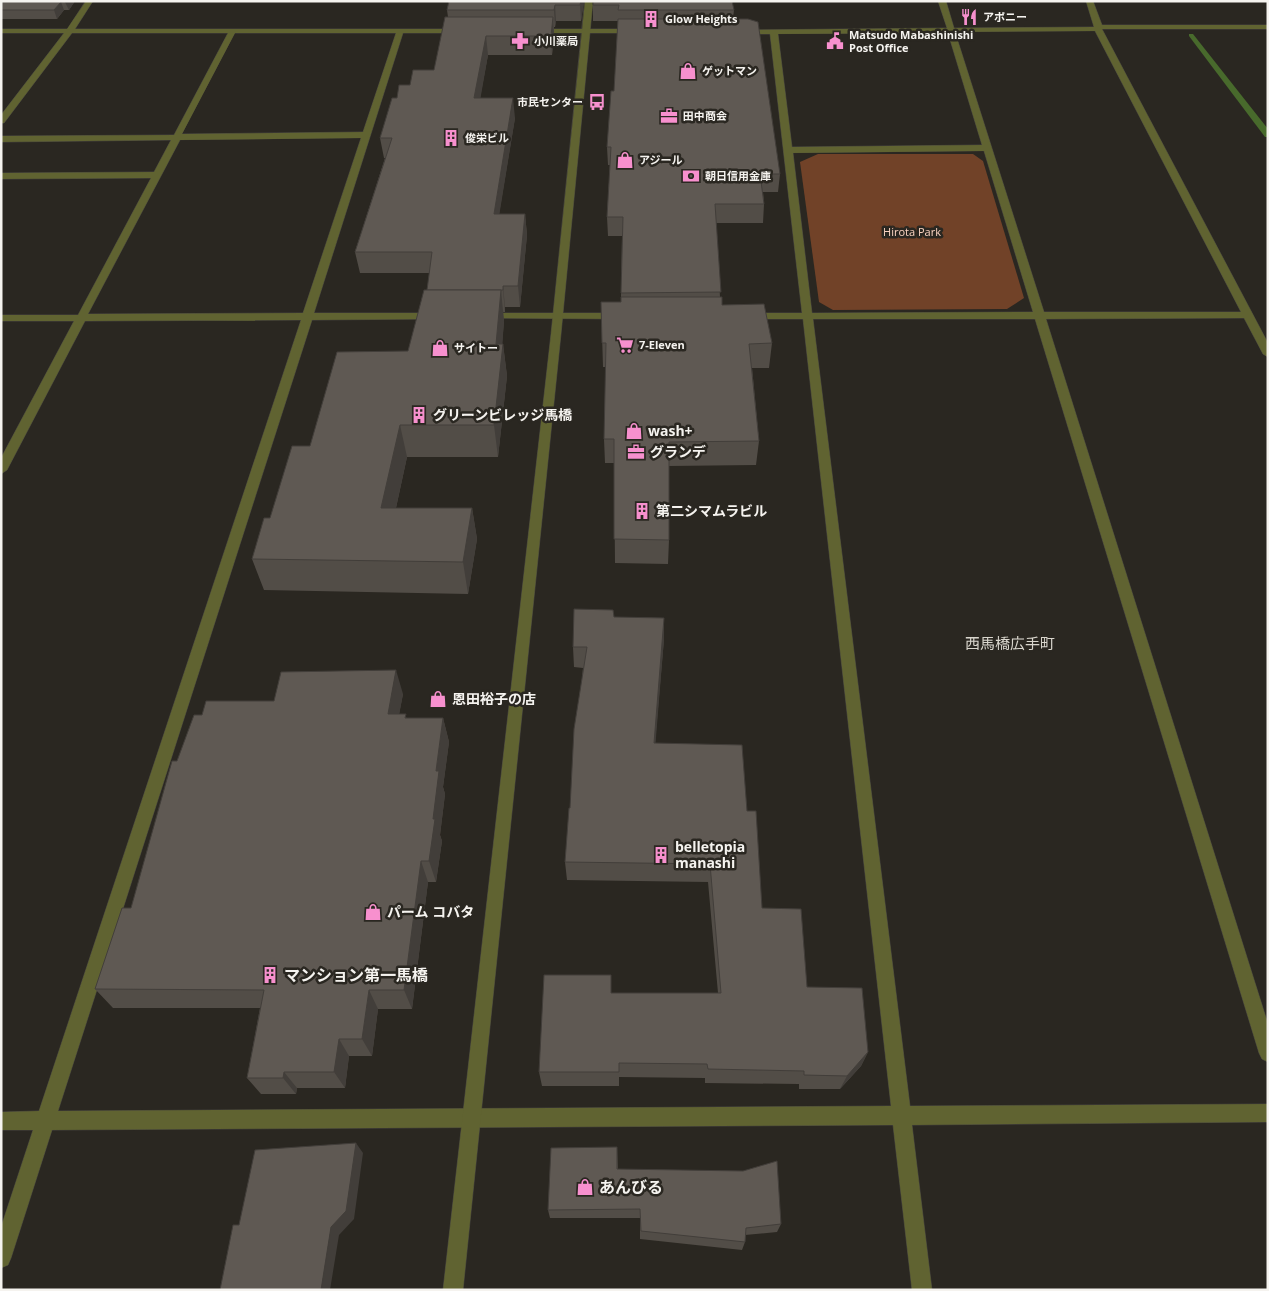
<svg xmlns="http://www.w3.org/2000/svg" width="1269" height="1291" font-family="'Open Sans','Noto Sans JP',sans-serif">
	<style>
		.green { fill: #714228 }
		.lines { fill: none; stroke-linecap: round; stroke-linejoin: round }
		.stream { fill: #486a2c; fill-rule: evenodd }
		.minor-casing { stroke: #46443e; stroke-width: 1 }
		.tertiary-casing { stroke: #46443e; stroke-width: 1 }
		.minor { fill: #606331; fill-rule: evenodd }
		.tertiary { fill: #606331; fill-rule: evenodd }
		.wall { fill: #524d47 }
		.shaded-wall { fill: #423e3a }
		.building { fill: #5f5953; stroke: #423e3a }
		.labels { text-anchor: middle; stroke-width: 5; stroke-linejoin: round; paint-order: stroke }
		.far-poi-label { font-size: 11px; font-weight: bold; fill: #f5f3ef; stroke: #2a2721; text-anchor: start }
		.far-park-label { font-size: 11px; fill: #fad3c0; stroke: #2a2721 }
		.poi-label { font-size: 14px; font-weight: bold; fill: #f5f3ef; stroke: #2a2721; text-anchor: start }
		.neighbourhood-label { font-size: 15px; fill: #d9d6cd; stroke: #2a2721 }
		.near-poi-label { font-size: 16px; font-weight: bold; fill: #f5f3ef; stroke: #2a2721; text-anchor: start }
	</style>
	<rect width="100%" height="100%" fill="#2a2721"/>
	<polygon class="green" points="818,154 973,154 983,161 1024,298 1007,309 833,310 819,302 800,162"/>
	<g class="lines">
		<polygon class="stream" points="1189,34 1193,34 1268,129 1268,137 1265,137 1189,36"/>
		<g class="minor-casing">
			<g id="minor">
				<path d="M86 1H93L75 29H460L464 31 460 33H403L314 313H436L441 316 436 319 312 320 58 1111 891 1106 803 319H748L743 316 748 313H802L770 34H742L738 32 742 30 947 28 938 1H946L954 28 1094 27 1086 1H1093L1102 25H1268V29H1102L1268 343V357L1263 354 1244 318 1046 319 1268 1024V1062L1262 1059 1259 1053 1035 319H813L910 1106 1268 1104V1122L912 1125 932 1290H912L893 1125 52 1130 11 1258 8 1265 1 1268V1227L33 1130H1V1112L39 1111 301 320 85 321 7 470 1 474V458L74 321H1V315H78L151 178 1 179V173L154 172 171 140 1 142V136L174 135 228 33H72L4 123H1V115L64 33H1V29H67ZM1095 31 1241 312H1044L955 32ZM235 33H396L363 132 182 134ZM948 33 982 145 792 147 778 34ZM361 138 303 313 88 314 180 140ZM984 151 1033 312 812 313 793 153Z"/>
				<polygon points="534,29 635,29 639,31 635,33 534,33"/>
				<polygon points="485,313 619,313 624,316 619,319 481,318 480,316"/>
			</g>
		</g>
		<g class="tertiary-casing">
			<polygon id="tertiary" points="585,1 593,1 561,334 463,1290 443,1290 551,334"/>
		</g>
		<use href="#minor" class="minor"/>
		<use href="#tertiary" class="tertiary"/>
	</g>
	<g class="wall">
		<polygon points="1,1 75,1 69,10 64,10 57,19 1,19"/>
		<polygon points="449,1 584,1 581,21 556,21 555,27 554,27 554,36 552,55 488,55 480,98 515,118 499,214 525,214 527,235 520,307 505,307 505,312 503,312 504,321 502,344 503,344 507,376 498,457 407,457 396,508 472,508 477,539 468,594 264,590 252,559 270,518 310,446 408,351 427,290 430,273 360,273 355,252 385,158 384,158 380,138 397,98 410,85 434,70 448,17 447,10"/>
		<polygon points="593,1 734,10 733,19 780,174 778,192 763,192 764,204 763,223 716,223 720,297 722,305 772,343 769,368 752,368 759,441 756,465 669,466 669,540 668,564 615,563 614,463 605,463 604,439 606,367 603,367 601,302 621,302 621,297 622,236 608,236 607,217 610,165 608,165 607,147 614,91 618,21 593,21"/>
		<polygon points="614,617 664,618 664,639 655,743 747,811 762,908 807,987 868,1052 861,1066 840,1089 799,1089 799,1084 705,1083 705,1078 619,1077 619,1086 542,1086 539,1072 612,993 718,993 708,882 567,880 565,862 583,668 574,667 573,647"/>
		<polygon points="403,694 399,714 407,718 443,718 449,742 443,787 445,794 440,835 442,841 436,882 428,882 412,1009 378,1009 372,1056 349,1056 345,1088 297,1088 296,1094 261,1094 247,1078 260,1008 113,1008 95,989 131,908 177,761 202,715 274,701"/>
		<polygon points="617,1147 618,1169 781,1224 777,1232 745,1235 745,1242 742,1250 640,1239 640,1218 550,1218 548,1210"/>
	</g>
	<g class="shaded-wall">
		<polygon points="66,1 75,1 69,10 65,2"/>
		<polygon points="581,1 584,1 581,21 580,5"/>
		<polygon points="61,2 64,10 57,19 54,10"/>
		<polygon points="555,5 556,21 555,27 554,10"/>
		<polygon points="553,17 554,36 552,55 551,36"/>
		<polygon points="486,36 488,55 477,118 474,98"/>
		<polygon points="513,98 515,118 496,235 494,214"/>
		<polygon points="525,214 527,235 520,307 518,286"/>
		<polygon points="503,286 505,307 505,312 503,290"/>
		<polygon points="501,290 504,321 501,364 503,344 507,376 498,457 494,425 496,344"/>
		<polygon points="400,425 407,457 389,540 381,508"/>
		<polygon points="472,508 477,539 468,594 463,562"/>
		<polygon points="664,618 664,639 654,762 654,743"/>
		<polygon points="396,670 403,694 395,737 388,714"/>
		<polygon points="443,718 449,742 443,787 445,794 440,835 442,841 436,882 429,861 436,771"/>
		<polygon points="421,861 428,882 412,1009 404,990"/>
		<polygon points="369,990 378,1009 372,1056 362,1039"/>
		<polygon points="339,1039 349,1056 345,1088 334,1072"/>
		<polygon points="868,1052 861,1066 840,1089 847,1076"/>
		<polygon points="284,1072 297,1088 296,1094 283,1078"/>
		<polygon points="356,1143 363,1153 354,1219 339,1235 330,1290 321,1290 331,1227"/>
	</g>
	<g class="building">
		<polygon points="1,1 66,1 61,2 54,10 1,10"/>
		<polygon points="449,1 581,1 580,5 555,5 554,10 447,10"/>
		<polygon points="593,1 732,1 734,10 618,10 619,5 593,5"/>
		<polygon points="445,17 553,17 551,36 486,36 474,98 513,98 494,214 525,214 518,286 503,286 503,290 427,290 432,252 355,252 392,138 380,138 392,98 397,98 399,85 410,85 413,70 434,70"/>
		<polygon points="618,19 748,19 758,22 780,174 760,174 764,204 715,204 721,292 621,293 623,217 607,217 611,147 607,147 611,91 614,91"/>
		<polygon points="424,290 501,290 496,344 503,344 494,425 400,425 381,508 472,508 463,562 252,559 264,518 270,518 292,446 310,446 337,352 408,351"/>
		<polygon points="621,297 722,297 722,305 764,304 772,343 749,344 759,441 669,442 669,540 614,539 614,439 604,439 606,343 602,343 601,302 621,302"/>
		<polygon points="574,609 613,610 614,617 664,618 654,743 742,745 747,811 756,811 762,908 801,909 807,987 862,988 868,1052 847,1076 804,1075 804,1071 708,1069 707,1064 619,1063 619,1072 539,1072 544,975 611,975 611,993 721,993 710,864 565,862 569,808 570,808 574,729 587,647 573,647"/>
		<polygon points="396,670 388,714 406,714 405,718 443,718 436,771 439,771 433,819 435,819 429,861 421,861 404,990 369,990 362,1039 339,1039 334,1072 284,1072 283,1078 247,1078 264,990 95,989 122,908 131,908 172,761 177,761 194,715 202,715 206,701 274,701 281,672"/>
		<polygon points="356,1143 346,1211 331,1227 321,1290 220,1290 233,1225 239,1225 255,1150"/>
		<polygon points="617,1147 617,1169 743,1171 777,1161 781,1224 746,1228 745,1242 641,1231 640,1209 548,1210 551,1148"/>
	</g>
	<defs>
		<g id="restaurant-bare" transform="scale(1.35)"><path d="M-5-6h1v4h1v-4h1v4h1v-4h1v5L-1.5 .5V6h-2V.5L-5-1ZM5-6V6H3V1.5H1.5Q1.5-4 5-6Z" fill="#f790ce" stroke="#2a2721" stroke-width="2.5" paint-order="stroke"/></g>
		<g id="building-bare" transform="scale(1.35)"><path d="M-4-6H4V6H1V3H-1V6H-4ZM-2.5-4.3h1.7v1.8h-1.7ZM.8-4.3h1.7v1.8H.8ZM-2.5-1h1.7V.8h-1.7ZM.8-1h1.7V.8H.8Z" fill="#f790ce" stroke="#2a2721" stroke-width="2.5" paint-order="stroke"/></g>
		<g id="pharmacy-bare" transform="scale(1.35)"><path d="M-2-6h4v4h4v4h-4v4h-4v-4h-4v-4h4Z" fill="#f790ce" stroke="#2a2721" stroke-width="2.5" paint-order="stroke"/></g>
		<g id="civic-bare" transform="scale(1.35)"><path d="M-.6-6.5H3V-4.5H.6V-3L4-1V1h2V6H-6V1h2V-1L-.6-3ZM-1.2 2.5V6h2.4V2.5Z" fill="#f790ce" stroke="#2a2721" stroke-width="2.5" paint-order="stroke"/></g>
		<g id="shop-bare" transform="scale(1.35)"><path d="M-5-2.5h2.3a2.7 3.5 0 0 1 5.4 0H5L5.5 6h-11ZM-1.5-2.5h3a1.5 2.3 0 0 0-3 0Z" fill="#f790ce" stroke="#2a2721" stroke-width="2.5" paint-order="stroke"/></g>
		<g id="bus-bare" transform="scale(1.35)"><path d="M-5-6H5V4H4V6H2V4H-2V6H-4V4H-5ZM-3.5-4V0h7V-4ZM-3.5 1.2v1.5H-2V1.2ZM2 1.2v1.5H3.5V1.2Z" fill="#f790ce" stroke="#2a2721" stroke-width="2.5" paint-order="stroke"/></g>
		<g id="office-bare" transform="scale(1.35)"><path d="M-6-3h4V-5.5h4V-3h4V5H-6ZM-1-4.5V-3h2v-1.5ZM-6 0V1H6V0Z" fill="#f790ce" stroke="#2a2721" stroke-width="2.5" paint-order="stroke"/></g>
		<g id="bank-bare" transform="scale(1.35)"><path d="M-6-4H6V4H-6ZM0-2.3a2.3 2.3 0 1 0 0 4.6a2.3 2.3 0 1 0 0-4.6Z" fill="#f790ce" stroke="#2a2721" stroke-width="2.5" paint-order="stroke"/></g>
		<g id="supermarket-bare" transform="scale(1.35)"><path d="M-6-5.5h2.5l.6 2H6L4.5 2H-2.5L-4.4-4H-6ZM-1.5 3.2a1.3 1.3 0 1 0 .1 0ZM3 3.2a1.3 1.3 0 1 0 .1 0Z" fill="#f790ce" stroke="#2a2721" stroke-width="2.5" paint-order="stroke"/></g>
	</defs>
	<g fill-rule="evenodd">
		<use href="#restaurant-bare" x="969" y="17"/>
		<use href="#building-bare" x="651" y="19"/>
		<use href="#pharmacy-bare" x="520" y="41"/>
		<use href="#civic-bare" x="835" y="41"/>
		<use href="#shop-bare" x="688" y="71"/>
		<use href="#bus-bare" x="597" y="102"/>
		<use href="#office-bare" x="669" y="116"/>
		<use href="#building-bare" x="451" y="138"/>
		<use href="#shop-bare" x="625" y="160"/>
		<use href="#bank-bare" x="691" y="176"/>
		<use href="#supermarket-bare" x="625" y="345"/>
		<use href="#shop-bare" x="440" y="348"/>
		<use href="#building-bare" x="419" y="415"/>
		<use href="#shop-bare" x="634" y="431"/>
		<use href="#office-bare" x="636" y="452"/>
		<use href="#building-bare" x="642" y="511"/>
		<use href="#shop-bare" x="438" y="699"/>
		<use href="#building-bare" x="661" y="855"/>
		<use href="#shop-bare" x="373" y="912"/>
		<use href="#building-bare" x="270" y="975"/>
		<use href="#shop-bare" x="585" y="1187"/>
	</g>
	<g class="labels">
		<g class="far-poi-label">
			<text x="983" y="21">アポニー</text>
			<text x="665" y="23">Glow Heights</text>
			<text x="849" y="39">Matsudo Mabashinishi<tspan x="849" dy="13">Post Office</tspan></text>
			<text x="534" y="45">小川薬局</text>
			<text x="702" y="75">ゲットマン</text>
			<text x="583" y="106" text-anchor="end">市民センター</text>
			<text x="683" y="120">田中商会</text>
			<text x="465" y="142">俊栄ビル</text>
			<text x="639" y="164">アジール</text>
			<text x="705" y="180">朝日信用金庫</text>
			<text x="639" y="349">7-Eleven</text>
			<text x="454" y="352">サイトー</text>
		</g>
		<g class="far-park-label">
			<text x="912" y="236">Hirota Park</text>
		</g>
		<g class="poi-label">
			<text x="433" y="420">グリーンビレッジ馬橋</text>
			<text x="648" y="436">wash+</text>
			<text x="650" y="457">グランデ</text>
			<text x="656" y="516">第二シマムラビル</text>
			<text x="452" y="704">恩田裕子の店</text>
			<text x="675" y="852">belletopia<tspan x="675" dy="16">manashi</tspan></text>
			<text x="387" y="917">パーム コバタ</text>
		</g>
		<g class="neighbourhood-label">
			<text x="1010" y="649">西馬橋広手町</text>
		</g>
		<g class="near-poi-label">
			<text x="284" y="981">マンション第一馬橋</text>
			<text x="599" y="1193">あんびる</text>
		</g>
	</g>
	<rect width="1269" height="1291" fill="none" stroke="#f5f3ef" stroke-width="5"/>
</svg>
